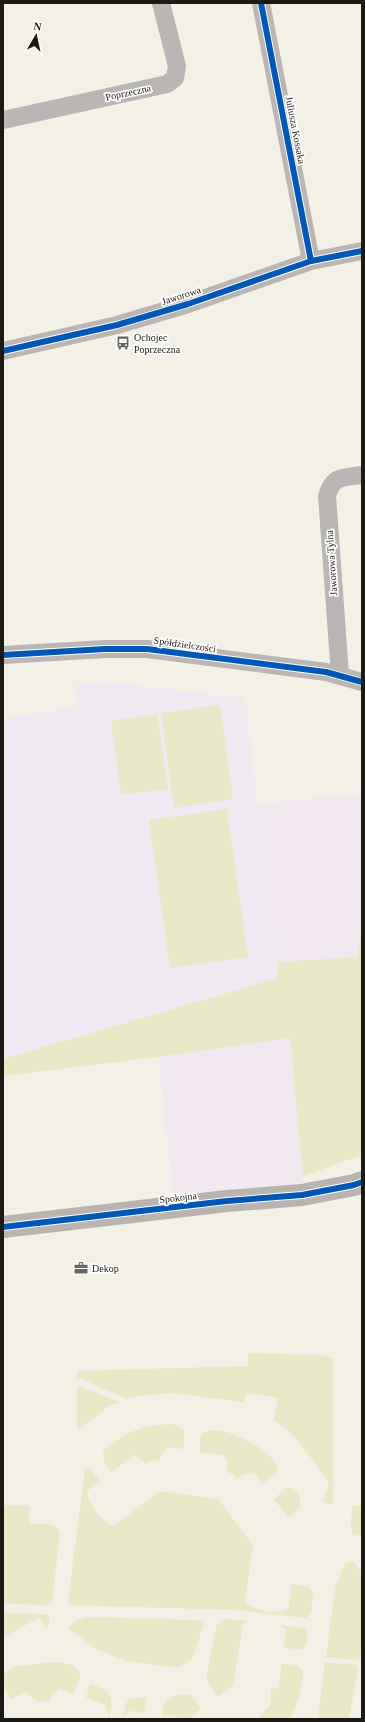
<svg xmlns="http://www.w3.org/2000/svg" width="365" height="1722" font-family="Georgia,serif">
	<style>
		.industrial { fill: #f2e9f0 }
		.education { fill: #f0eaf2 }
		.green { fill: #e7e9c7 }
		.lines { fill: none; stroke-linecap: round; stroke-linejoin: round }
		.street { stroke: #b9b6b3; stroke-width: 18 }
		.secondary { stroke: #b8b4b0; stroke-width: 22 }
		.cycleway-casing { stroke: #fff; stroke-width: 8 }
		.cycleway { stroke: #0057b8; stroke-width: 6 }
		.labels { text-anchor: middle; stroke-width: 3.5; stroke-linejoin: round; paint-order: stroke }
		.street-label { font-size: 10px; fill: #1c1a14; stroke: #fff }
		.poi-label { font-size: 10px; fill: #1c1a14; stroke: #fff; text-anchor: start }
	</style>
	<rect width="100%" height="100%" fill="#f3f0e6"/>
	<g class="industrial">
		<polygon points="355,795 362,798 362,920 358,957 277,962 258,803"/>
		<polygon points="291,1038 303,1183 227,1201 175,1208 158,1057"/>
	</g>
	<polygon class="education" points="106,682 245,698 278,978 3,1059 3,719 79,706 75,684"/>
	<g class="green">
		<polygon points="220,705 233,799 174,808 161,713"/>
		<polygon points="157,714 168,789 121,795 111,721"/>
		<polygon points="227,809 248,957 170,968 149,820"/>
		<polygon points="362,920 362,1155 303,1176 290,1038 158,1057 3,1076 3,1059 278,978 277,962 358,957"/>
		<path d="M248 1353 324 1355 333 1359V1505L323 1502 329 1483C316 1466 294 1429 274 1421L278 1398 246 1393 244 1402 171 1393 140 1396 127 1399 77 1377V1371L248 1366Z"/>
		<polygon points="77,1385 119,1402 108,1407 77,1431"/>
		<path d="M171 1424C188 1427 185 1435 183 1449L167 1447 161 1455 160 1461 151 1460 146 1464 141 1459 134 1455 112 1472C109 1468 103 1462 103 1456 102 1451 107 1447 111 1444 132 1429 145 1426 171 1424Z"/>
		<path d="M208 1430C214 1431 220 1431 226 1432 240 1436 281 1455 277 1473L262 1484 254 1472 244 1474 236 1479 233 1474 227 1472 228 1463 224 1455 199 1452 201 1435Z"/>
		<path d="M90 1467 100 1482 87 1491C89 1506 100 1520 113 1526L160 1491 218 1499 253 1545 245 1603C258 1612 275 1615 289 1608L291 1584 308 1586 313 1592 311 1613 306 1618 233 1610 69 1605 68 1601 84 1477 85 1470Z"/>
		<path d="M291 1487C299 1491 301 1499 300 1508L288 1518 274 1499 286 1488Z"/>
		<path d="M3 1505H29V1524C41 1524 57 1520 60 1534L52 1601 48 1605 3 1604Z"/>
		<polygon points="352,1506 362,1506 362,1536 353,1535 351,1529"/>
		<polygon points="353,1561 362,1573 362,1646 360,1658 355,1660 326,1657 335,1588 344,1564"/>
		<path d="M3 1613 45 1614 48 1615C50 1621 49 1625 46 1630L39 1618 3 1637Z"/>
		<polygon points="86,1617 199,1620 204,1624 192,1659 178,1668 126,1661 96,1649 68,1628 77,1620"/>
		<polygon points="223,1619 252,1621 243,1624 233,1685 218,1697 207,1682 207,1675 216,1626"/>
		<path d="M279 1625 305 1628C308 1632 308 1634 307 1640 306 1653 294 1649 284 1647L286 1630Z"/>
		<path d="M53 1662C65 1663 74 1662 81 1674L74 1694 59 1689 51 1698 49 1702 44 1700 37 1702 26 1692 11 1700 4 1685V1672L18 1666Z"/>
		<path d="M282 1663 298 1666 303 1671C302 1689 298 1703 290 1719H257L271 1704V1690L279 1687Z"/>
		<polygon points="325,1663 355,1664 358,1669 349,1719 318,1719"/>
		<path d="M90 1684C112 1691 114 1697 109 1719H107L109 1715 105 1704 86 1698Z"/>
		<path d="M184 1694 191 1695 201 1709 189 1719 162 1715C164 1699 167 1696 184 1694Z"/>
		<polygon points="143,1697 147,1697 144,1713 129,1711 122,1719 125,1706 128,1700"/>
	</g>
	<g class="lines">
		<g class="street">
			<polyline points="261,3 311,261"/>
			<polyline points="3,120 167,84 175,78 177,66 161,3"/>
			<polyline points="3,351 117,325 188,304 311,261 362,251"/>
			<polyline points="3,655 105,649 147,649 326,672 362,682"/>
			<path d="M340 675 327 496C333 475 343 478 362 475"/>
		</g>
		<polyline class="secondary" points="3,1227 227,1201 302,1195 354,1185 362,1182"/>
		<g class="cycleway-casing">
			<g id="cycleway">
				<polyline points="261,3 311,261"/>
				<polyline points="3,351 117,325 188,304 311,261 362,251"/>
				<polyline points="3,655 105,649 147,649 326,672 362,682"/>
				<polyline points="3,1227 227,1201 302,1195 354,1185 362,1182"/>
			</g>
		</g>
		<use href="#cycleway" class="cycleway"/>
	</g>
	<defs>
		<g id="bus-bare" transform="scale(1.08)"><path d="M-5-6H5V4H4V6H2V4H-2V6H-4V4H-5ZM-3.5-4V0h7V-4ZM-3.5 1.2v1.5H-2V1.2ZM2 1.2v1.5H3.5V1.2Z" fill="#67655e" stroke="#fff" stroke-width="2.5" paint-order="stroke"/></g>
		<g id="office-bare" transform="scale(1.08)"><path d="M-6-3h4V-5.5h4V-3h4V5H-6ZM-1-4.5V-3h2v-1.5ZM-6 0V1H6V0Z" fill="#67655e" stroke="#fff" stroke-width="2.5" paint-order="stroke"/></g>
	</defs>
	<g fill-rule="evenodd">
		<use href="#bus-bare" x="123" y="343"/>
		<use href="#office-bare" x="81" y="1268"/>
	</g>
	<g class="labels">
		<g class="street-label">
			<text transform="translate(128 92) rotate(-12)" y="4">Poprzeczna</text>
			<text transform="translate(296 130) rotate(79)" y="4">Juliusza Kossaka</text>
			<text transform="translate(181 295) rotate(-18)" y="4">Jaworowa</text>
			<text transform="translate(331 563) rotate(-94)" y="4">Jaworowa Tylna</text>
			<text transform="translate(185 644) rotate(8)" y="4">Spółdzielczości</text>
			<text transform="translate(178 1197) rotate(-7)" y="4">Spokojna</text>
		</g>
		<g class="poi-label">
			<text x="134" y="341">Ochojec<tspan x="134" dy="12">Poprzeczna</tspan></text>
			<text x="92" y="1272">Dekop</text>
		</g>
	</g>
	<rect width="365" height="1722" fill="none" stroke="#1c1a14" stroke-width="8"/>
	<g transform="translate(36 36) rotate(9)" stroke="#ffffff" stroke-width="3" paint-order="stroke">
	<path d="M0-3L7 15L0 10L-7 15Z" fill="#1c1a14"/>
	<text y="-6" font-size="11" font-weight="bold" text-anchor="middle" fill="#1c1a14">N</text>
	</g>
</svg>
